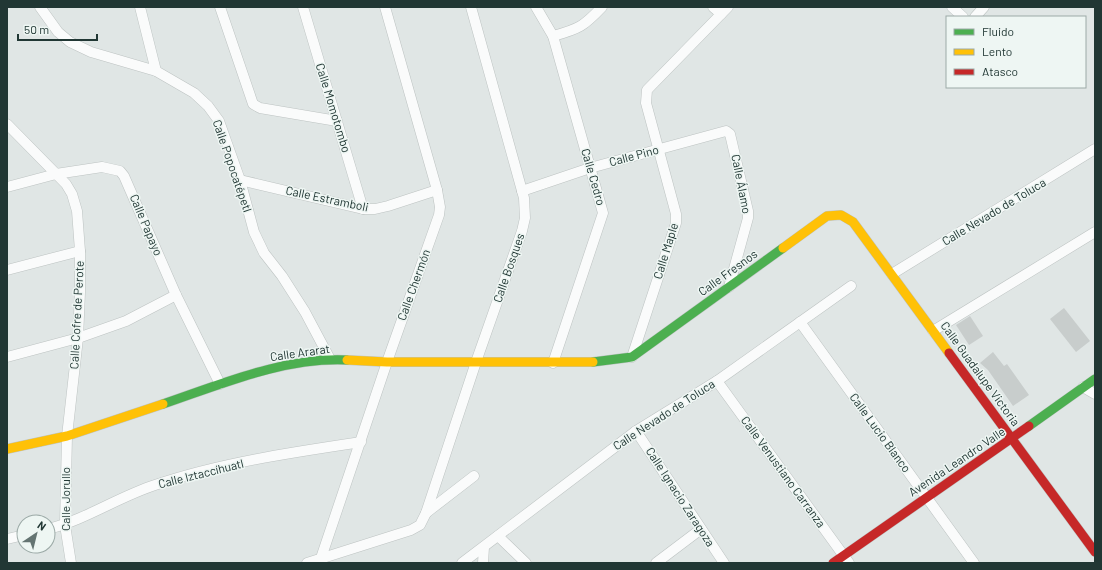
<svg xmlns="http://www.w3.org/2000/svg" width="1102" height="570" font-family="Barlow,sans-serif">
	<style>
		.building { fill: #c8cdcc }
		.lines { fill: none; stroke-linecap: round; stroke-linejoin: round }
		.street-casing { stroke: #bdc3c2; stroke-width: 11 }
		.fast-casing { stroke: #bdc3c2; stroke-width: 10 }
		.slow-casing { stroke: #bdc3c2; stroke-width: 10 }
		.jam-casing { stroke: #bdc3c2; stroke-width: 10 }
		.street { stroke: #fafbfb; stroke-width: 10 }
		.fast { stroke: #4caf50; stroke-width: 9 }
		.slow { stroke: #ffc107; stroke-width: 9 }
		.jam { stroke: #c62828; stroke-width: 9 }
		.labels { text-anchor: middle; stroke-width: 3; stroke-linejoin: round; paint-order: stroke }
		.street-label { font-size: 12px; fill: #213734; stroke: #eef6f3 }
	</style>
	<rect width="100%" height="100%" fill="#e0e6e5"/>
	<g class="building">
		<polygon points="1064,308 1090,341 1076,352 1050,319"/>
		<polygon points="970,316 983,336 969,345 956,325"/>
		<polygon points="993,352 1004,366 1007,364 1029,395 1013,406 988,370 980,363"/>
	</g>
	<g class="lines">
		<g class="street-casing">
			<g id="street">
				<polyline points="40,7 58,32 70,42 91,52 156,71 194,93 208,106 219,121 240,180 254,232 264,253 282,276 305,312 330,359"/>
				<polyline points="140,7 156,71"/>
				<polyline points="220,7 253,104 260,108 337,121"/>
				<polyline points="303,7 363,209"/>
				<polyline points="536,7 553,36 603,213 553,363"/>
				<polyline points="713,7 721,14"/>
				<polyline points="952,7 963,17"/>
				<polyline points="975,17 984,7"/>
				<path d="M553 36C579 29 584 26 602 7"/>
				<polyline points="7,124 66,184 72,194 77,211 80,251 80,292 78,338 67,436 65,525 71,563"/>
				<polyline points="240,180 363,209 375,209 388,206 437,190"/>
				<polyline points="7,187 56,174 102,167 120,171 124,176 176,295 220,384"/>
				<polyline points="522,191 590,168 726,131 730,134 748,211 748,218 729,287"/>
				<polyline points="7,270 80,251"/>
				<polyline points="892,274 1095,149"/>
				<polyline points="800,322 974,563"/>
				<polyline points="933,331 1095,232"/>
				<polyline points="7,357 78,338 126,321 176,295"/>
				<polyline points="632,357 676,223 676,214 646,103 647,90 728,7"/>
				<polyline points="717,381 849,563"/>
				<polyline points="1083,387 1095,394"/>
				<polyline points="636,431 724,563"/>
				<polyline points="426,513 474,476"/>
				<path d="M48 529C85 520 118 497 155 485 219 463 294 452 361 442"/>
				<polyline points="498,536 526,563"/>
				<polyline points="7,539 24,535"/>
				<polyline points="321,558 387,362 439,215 440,207 437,190 385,7"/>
				<polyline points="307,563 411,530 420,525 426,513 476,362 522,231 525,218 524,198 471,7"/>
				<polyline points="462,563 636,431 717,381 851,286"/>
				<polyline points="483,563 484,547"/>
				<polyline points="656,563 701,529"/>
			</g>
		</g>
		<g class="fast-casing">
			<g id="fast">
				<polyline points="593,362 632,357 783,248"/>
				<path d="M163 404C222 384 284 357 347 360"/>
				<polyline points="1029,426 1095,379"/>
			</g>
		</g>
		<g class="slow-casing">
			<g id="slow">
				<polyline points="783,248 827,216 841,215 853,222 949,353"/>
				<polyline points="347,360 387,362 593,362"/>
				<polyline points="7,449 67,436 163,404"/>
			</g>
		</g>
		<g class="jam-casing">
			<g id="jam">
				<polyline points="949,353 1095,552"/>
				<polyline points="833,563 1029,426"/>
			</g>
		</g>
		<use href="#street" class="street"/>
		<use href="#fast" class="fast"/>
		<use href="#slow" class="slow"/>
		<use href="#jam" class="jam"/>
	</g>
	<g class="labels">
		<g class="street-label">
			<text transform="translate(333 108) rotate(73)" y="4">Calle Momotombo</text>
			<text transform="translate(634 156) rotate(-15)" y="4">Calle Pino</text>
			<text transform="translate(232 166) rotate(71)" y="4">Calle Popocatépetl</text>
			<text transform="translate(593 177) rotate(74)" y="4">Calle Cedro</text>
			<text transform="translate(741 184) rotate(79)" y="4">Calle Álamo</text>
			<text transform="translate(327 199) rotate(12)" y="4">Calle Estramboli</text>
			<text transform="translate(994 212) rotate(-31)" y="4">Calle Nevado de Toluca</text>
			<text transform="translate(146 225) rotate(67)" y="4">Calle Papayo</text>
			<text transform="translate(666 251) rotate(-73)" y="4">Calle Maple</text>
			<text transform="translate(509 268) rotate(-71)" y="4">Calle Bosques</text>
			<text transform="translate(728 273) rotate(-36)" y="4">Calle Fresnos</text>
			<text transform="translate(414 285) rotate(-70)" y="4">Calle Chermón</text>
			<text transform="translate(77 315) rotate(-87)" y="4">Calle Cofre de Perote</text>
			<text transform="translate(300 353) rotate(-8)" y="4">Calle Ararat</text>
			<text transform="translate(980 374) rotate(54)" y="4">Calle Guadalupe Victoria</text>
			<text transform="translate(664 415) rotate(-33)" y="4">Calle Nevado de Toluca</text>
			<text transform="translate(880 433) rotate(54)" y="4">Calle Lucio Blanco</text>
			<text transform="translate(957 462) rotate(-34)" y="4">Avenida Leandro Valle</text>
			<text transform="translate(783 472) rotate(54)" y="4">Calle Venustiano Carranza</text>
			<text transform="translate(201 474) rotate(-14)" y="4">Calle Iztaccíhuatl</text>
			<text transform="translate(680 497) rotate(57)" y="4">Calle Ignacio Zaragoza</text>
			<text transform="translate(66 499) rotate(-90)" y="4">Calle Jorullo</text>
		</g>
	</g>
	<rect width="1102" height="570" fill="none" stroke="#213734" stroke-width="16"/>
	<rect x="946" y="16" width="140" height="72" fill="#eef6f3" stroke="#9caaa7"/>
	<rect x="954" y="29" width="20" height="6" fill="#4caf50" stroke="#9caaa7"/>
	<text x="982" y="36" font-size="12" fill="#213734">Fluido</text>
	<rect x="954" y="49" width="20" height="6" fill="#ffc107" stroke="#9caaa7"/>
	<text x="982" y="56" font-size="12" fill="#213734">Lento</text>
	<rect x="954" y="69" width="20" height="6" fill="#c62828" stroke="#9caaa7"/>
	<text x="982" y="76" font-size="12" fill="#213734">Atasco</text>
	<g transform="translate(36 534) rotate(35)"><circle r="19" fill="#eef6f3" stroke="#9caaa7"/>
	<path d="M0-3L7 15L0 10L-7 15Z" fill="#647472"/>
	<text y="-6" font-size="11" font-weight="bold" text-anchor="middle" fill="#213734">N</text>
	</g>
	<path d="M18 34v6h79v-6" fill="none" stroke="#213734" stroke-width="2"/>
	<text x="24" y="34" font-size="12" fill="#213734" stroke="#eef6f3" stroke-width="3" paint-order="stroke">50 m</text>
</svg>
